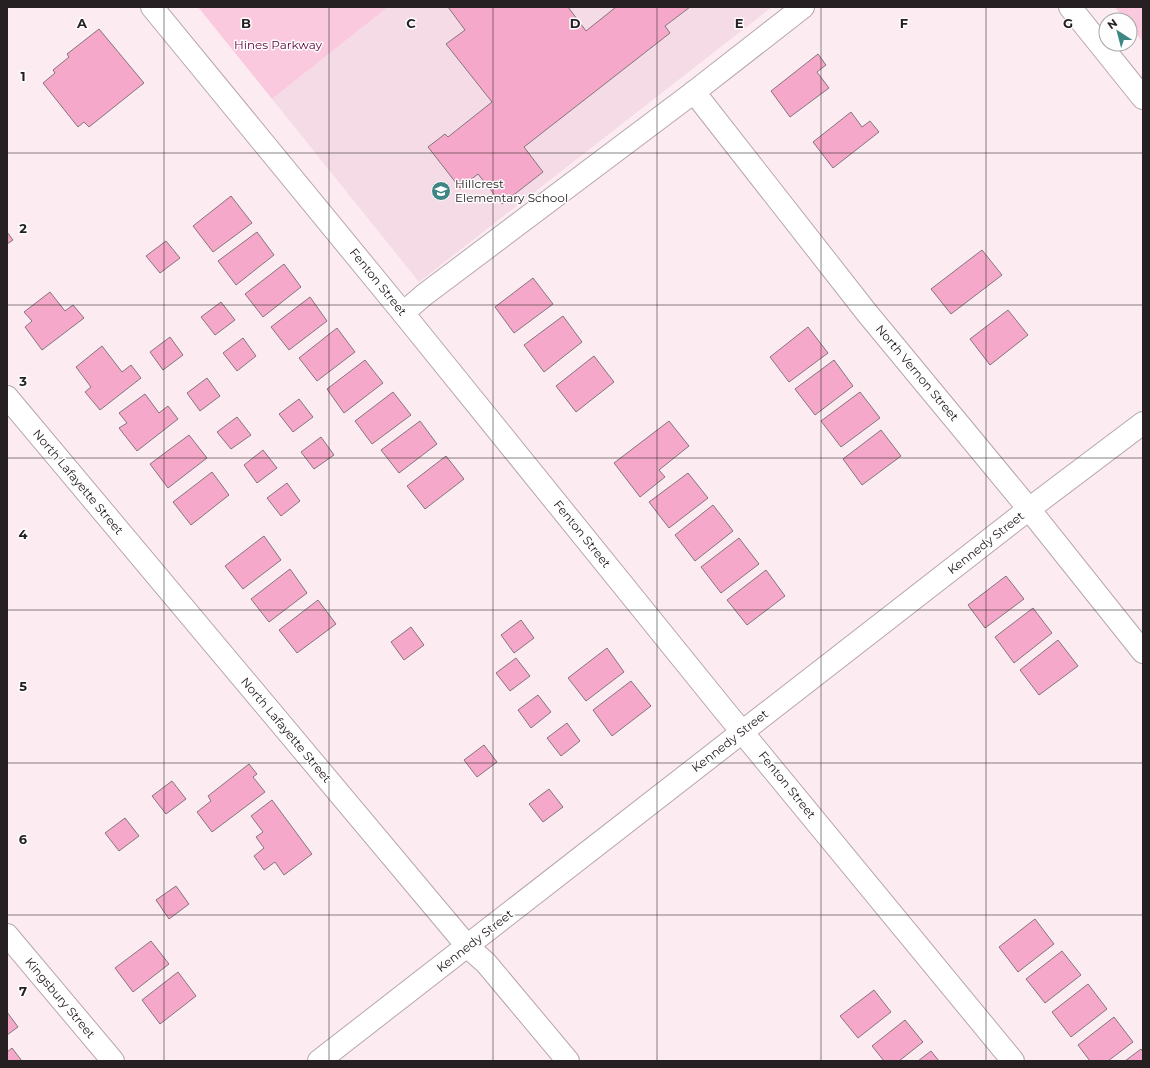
<svg xmlns="http://www.w3.org/2000/svg" width="1150" height="1068" font-family="Montserrat,sans-serif">
	<style>
		.built { fill: #f5dbe6 }
		.green { fill: #fac9de }
		.building { fill: #f5a8ca; stroke: #85757b }
		.lines { fill: none; stroke-linecap: round; stroke-linejoin: round }
		.minor-casing { stroke: #b7a6ad; stroke-width: 24 }
		.minor { stroke: #fff; stroke-width: 22 }
		.grid { fill: none; stroke: #272023; stroke-width: 1; stroke-opacity: 0.55 }
		.labels { text-anchor: middle; stroke-width: 3; stroke-linejoin: round; paint-order: stroke }
		.park-label { font-size: 12px; fill: #60043c; stroke: #fefefe }
		.poi-label { font-size: 12px; fill: #272023; stroke: #fefefe; text-anchor: start }
		.street-label { font-size: 12px; fill: #272023; stroke: #fefefe }
		.grid-label { font-size: 13px; text-anchor: middle; font-weight: bold; fill: #272023; stroke: #fefefe; stroke-width: 3; stroke-linejoin: round; paint-order: stroke }
	</style>
	<rect width="100%" height="100%" fill="#fdebf2"/>
	<polygon class="built" points="388,7 772,7 419,282 272,99"/>
	<g class="green">
		<polygon points="198,7 388,7 272,99"/>
		<polygon points="1115,7 1143,7 1143,42 1130,26 1130,20 1125,20"/>
	</g>
	<g class="building">
		<polygon points="448,7 568,7 586,31 616,7 690,7 665,26 670,33 524,147 543,172 502,204 478,174 460,188 428,147 445,134 448,137 492,102 446,44 465,30"/>
		<polygon points="99,29 144,83 89,127 84,122 78,127 43,83 55,73 53,70 69,57 67,54"/>
		<polygon points="818,54 826,65 817,72 829,88 790,117 771,91"/>
		<polygon points="851,112 862,127 870,121 879,132 833,168 813,142"/>
		<polygon points="231,196 252,223 213,252 193,226"/>
		<polygon points="7,232 13,240 7,244"/>
		<polygon points="257,232 274,255 236,285 218,261"/>
		<polygon points="166,241 180,258 160,273 146,256"/>
		<polygon points="982,250 1002,275 951,314 931,289"/>
		<polygon points="284,264 301,287 263,317 245,294"/>
		<polygon points="533,278 553,304 514,333 495,307"/>
		<polygon points="50,292 65,311 73,305 84,318 42,350 25,327 32,321 24,312"/>
		<polygon points="310,297 327,321 289,350 271,327"/>
		<polygon points="221,302 235,320 215,335 201,317"/>
		<polygon points="1008,310 1028,335 990,365 970,339"/>
		<polygon points="563,316 582,342 544,372 524,345"/>
		<polygon points="808,327 828,353 789,382 770,357"/>
		<polygon points="337,328 355,352 317,381 299,358"/>
		<polygon points="170,337 183,355 163,370 150,352"/>
		<polygon points="243,338 256,356 237,371 223,353"/>
		<polygon points="102,346 122,372 131,365 141,378 100,410 85,392 91,387 76,367"/>
		<polygon points="594,356 614,382 576,412 556,386"/>
		<polygon points="365,360 383,383 344,413 327,389"/>
		<polygon points="834,360 853,386 815,415 795,389"/>
		<polygon points="207,378 220,396 200,411 187,393"/>
		<polygon points="393,392 411,415 372,444 355,421"/>
		<polygon points="860,392 880,418 841,447 821,421"/>
		<polygon points="145,394 159,413 168,406 178,419 137,451 119,428 127,423 119,413"/>
		<polygon points="299,399 313,417 293,432 279,414"/>
		<polygon points="237,417 251,435 231,449 217,432"/>
		<polygon points="420,421 437,444 399,473 381,450"/>
		<polygon points="669,421 689,446 659,470 665,477 640,497 614,463"/>
		<polygon points="881,430 901,456 862,485 843,459"/>
		<polygon points="189,435 207,458 168,488 150,464"/>
		<polygon points="321,437 334,455 314,469 301,452"/>
		<polygon points="263,450 277,468 257,483 244,465"/>
		<polygon points="446,456 464,479 425,509 407,486"/>
		<polygon points="212,472 229,495 191,525 173,502"/>
		<polygon points="688,473 708,498 669,528 649,502"/>
		<polygon points="287,483 300,501 281,516 267,498"/>
		<polygon points="713,505 733,531 695,561 675,535"/>
		<polygon points="264,536 281,560 243,589 225,566"/>
		<polygon points="739,538 759,564 721,593 701,567"/>
		<polygon points="290,569 307,593 269,622 251,599"/>
		<polygon points="766,570 785,596 747,625 727,600"/>
		<polygon points="1006,576 1024,599 985,628 968,605"/>
		<polygon points="318,600 336,624 297,653 279,630"/>
		<polygon points="1033,608 1052,633 1014,663 995,637"/>
		<polygon points="521,620 534,638 514,653 501,635"/>
		<polygon points="411,627 424,645 404,660 391,642"/>
		<polygon points="1058,640 1078,666 1039,695 1020,670"/>
		<polygon points="607,648 624,672 586,701 568,678"/>
		<polygon points="516,658 530,676 510,691 496,673"/>
		<polygon points="631,681 651,706 612,736 593,710"/>
		<polygon points="538,695 551,712 531,728 518,710"/>
		<polygon points="567,723 580,741 561,756 547,738"/>
		<polygon points="484,745 497,762 477,777 464,760"/>
		<polygon points="249,764 257,774 253,777 265,792 212,832 197,812 211,801 208,796"/>
		<polygon points="172,781 186,799 166,814 152,796"/>
		<polygon points="549,789 563,807 543,822 529,804"/>
		<polygon points="272,800 312,854 284,875 275,862 264,870 254,856 264,848 256,837 263,832 251,816"/>
		<polygon points="125,818 139,836 119,851 105,833"/>
		<polygon points="176,886 189,904 169,919 156,900"/>
		<polygon points="1035,919 1054,944 1018,972 999,947"/>
		<polygon points="151,941 169,964 133,992 115,968"/>
		<polygon points="1062,951 1081,975 1045,1003 1026,979"/>
		<polygon points="178,972 196,996 160,1024 142,1000"/>
		<polygon points="1088,984 1107,1009 1071,1037 1052,1012"/>
		<polygon points="874,990 891,1012 858,1038 840,1016"/>
		<polygon points="7,1012 18,1027 7,1035"/>
		<polygon points="1114,1017 1133,1042 1108,1061 1090,1061 1078,1045"/>
		<polygon points="905,1020 923,1042 899,1061 884,1061 872,1046"/>
		<polygon points="12,1048 22,1061 7,1061 7,1052"/>
		<polygon points="1141,1049 1143,1052 1143,1061 1125,1061"/>
		<polygon points="931,1051 939,1061 918,1061"/>
	</g>
	<g class="lines">
		<g class="minor-casing">
			<g id="minor">
				<polyline points="152,7 403,313 724,710 1013,1061"/>
				<polyline points="1070,7 1143,98"/>
				<polyline points="694,92 867,313 1029,509 1143,652"/>
				<polyline points="403,313 424,295 694,92 803,7"/>
				<polyline points="7,397 468,947 486,963 568,1061"/>
				<polyline points="7,935 113,1061"/>
				<polyline points="319,1061 1029,509 1143,423"/>
			</g>
		</g>
		<use href="#minor" class="minor"/>
	</g>
	<path class="grid" d="M164 7V1061M329 7V1061M493 7V1061M657 7V1061M821 7V1061M986 7V1061M7 153H1143M7 305H1143M7 458H1143M7 610H1143M7 763H1143M7 915H1143"/>
	<defs>
		<g id="school-disc" transform="scale(1)"><circle r="9.5" fill="#3e8583" stroke="#fefefe"/><path d="M0-5L7-2L0 1L-7-2ZM-4 1L0 2.5L4 1V4Q0 6-4 4Z" fill="#fff"/></g>
	</defs>
	<g fill-rule="evenodd">
		<use href="#school-disc" x="441" y="191"/>
	</g>
	<g class="labels">
		<g class="park-label">
			<text x="278" y="49">Hines Parkway</text>
		</g>
		<g class="poi-label">
			<text x="455" y="188">Hillcrest<tspan x="455" dy="14">Elementary School</tspan></text>
		</g>
		<g class="street-label">
			<text transform="translate(378 282) rotate(51)" y="4">Fenton Street</text>
			<text transform="translate(917 373) rotate(50)" y="4">North Vernon Street</text>
			<text transform="translate(78 482) rotate(50)" y="4">North Lafayette Street</text>
			<text transform="translate(582 534) rotate(51)" y="4">Fenton Street</text>
			<text transform="translate(986 543) rotate(-38)" y="4">Kennedy Street</text>
			<text transform="translate(286 730) rotate(50)" y="4">North Lafayette Street</text>
			<text transform="translate(730 741) rotate(-38)" y="4">Kennedy Street</text>
			<text transform="translate(787 785) rotate(51)" y="4">Fenton Street</text>
			<text transform="translate(475 941) rotate(-38)" y="4">Kennedy Street</text>
			<text transform="translate(60 998) rotate(50)" y="4">Kingsbury Street</text>
		</g>
	</g>
	<g class="grid-label">
		<text x="82" y="28">A</text>
		<text x="246" y="28">B</text>
		<text x="411" y="28">C</text>
		<text x="575" y="28">D</text>
		<text x="739" y="28">E</text>
		<text x="904" y="28">F</text>
		<text x="1068" y="28">G</text>
		<text x="23" y="81">1</text>
		<text x="23" y="233">2</text>
		<text x="23" y="386">3</text>
		<text x="23" y="539">4</text>
		<text x="23" y="691">5</text>
		<text x="23" y="844">6</text>
		<text x="23" y="996">7</text>
	</g>
	<rect width="1150" height="1068" fill="none" stroke="#272023" stroke-width="16"/>
	<g transform="translate(1118 32) rotate(324)"><circle r="19" fill="#fefefe" stroke="#a8a5a6"/>
	<path d="M0-3L7 15L0 10L-7 15Z" fill="#3e8583"/>
	<text y="-6" font-size="11" font-weight="bold" text-anchor="middle" fill="#272023">N</text>
	</g>
</svg>
